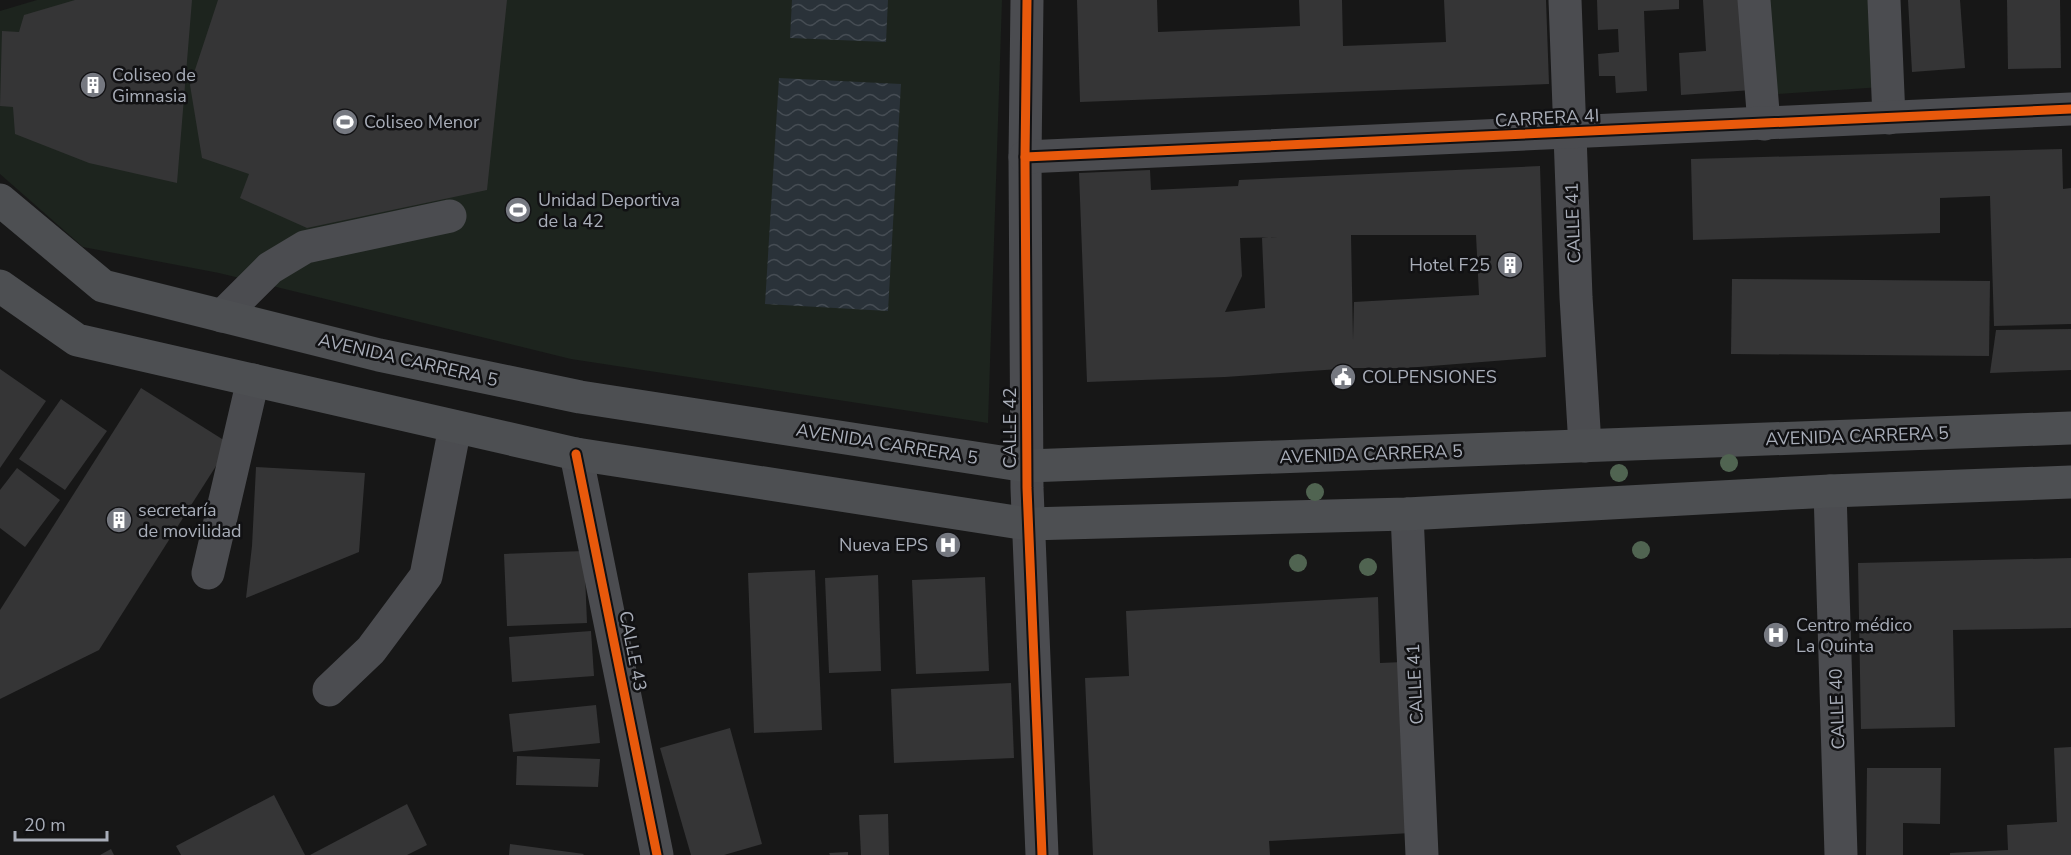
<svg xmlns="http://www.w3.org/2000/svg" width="2071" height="855" font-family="'Nunito Sans',sans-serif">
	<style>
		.green { fill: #1d241e }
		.water { fill: url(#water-waves) }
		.building { fill: #353536; fill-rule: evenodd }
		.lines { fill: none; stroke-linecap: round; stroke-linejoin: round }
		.minor { stroke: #4b4c50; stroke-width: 33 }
		.major { stroke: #4d4f52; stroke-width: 33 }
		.cycleway-casing { stroke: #111113; stroke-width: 13 }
		.cycleway { stroke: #e8590c; stroke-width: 9 }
		.tree { fill: #506451 }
		.labels { text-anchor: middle; stroke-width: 5; stroke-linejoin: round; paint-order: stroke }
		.poi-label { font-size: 18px; fill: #a8adb8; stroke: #111113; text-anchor: start }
		.street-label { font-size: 18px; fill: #a8adb8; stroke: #111113 }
	</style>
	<defs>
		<pattern id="water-waves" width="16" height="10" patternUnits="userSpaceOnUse" patternTransform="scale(1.5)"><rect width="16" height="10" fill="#2a3239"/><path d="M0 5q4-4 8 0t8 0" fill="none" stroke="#464d54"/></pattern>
	</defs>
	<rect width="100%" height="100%" fill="#171717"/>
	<g class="green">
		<polygon points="37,0 1002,0 988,423 571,359 219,273 83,247 0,174 0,11"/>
		<polygon points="1757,0 1877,0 1882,87 1763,95"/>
	</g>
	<g class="water">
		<polygon points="792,0 888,0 886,42 790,38"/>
		<polygon points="779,78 901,84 888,311 765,304"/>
	</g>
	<g class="building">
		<polygon points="75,0 192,0 177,183 89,163 15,134 13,107 0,106 2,31 19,32 24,15"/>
		<polygon points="218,0 507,0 487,190 307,228 240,198 249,174 202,158 190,85"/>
		<polygon points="1077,0 1157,0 1158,32 1300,26 1299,0 1342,0 1343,46 1446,42 1444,0 1546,0 1549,84 1080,102"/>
		<polygon points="1597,0 1679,0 1679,9 1644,11 1647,91 1616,93 1615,76 1599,76 1598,54 1619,52 1618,29 1598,30"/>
		<polygon points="1703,0 1746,0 1752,90 1681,95 1679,53 1706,51"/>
		<polygon points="1908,0 1960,0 1965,68 1912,72"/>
		<polygon points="2007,0 2060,0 2061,68 2008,69"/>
		<polygon points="2062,149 2063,189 2071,188 2071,324 1994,326 1990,196 1940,198 1940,233 1693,240 1691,159"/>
		<path d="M1540 166 1546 357 1406 368H1354L1225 377 1087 382 1079 173 1150 170 1151 190 1238 186 1239 180ZM1351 235H1476L1479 295 1354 302 1353 340ZM1278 237 1262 238 1265 308 1225 312 1242 276 1240 238Z"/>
		<polygon points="1732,279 1990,281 1989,356 1731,354"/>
		<polygon points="2071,329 2071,370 1990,373 1996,330"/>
		<polygon points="0,369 46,401 0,468"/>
		<polygon points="141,388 230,444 99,650 0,699 0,610"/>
		<polygon points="61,399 107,431 65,490 19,459"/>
		<polygon points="256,467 365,473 359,552 246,598 252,546"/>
		<polygon points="17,468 60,500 25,547 0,528 0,490"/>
		<polygon points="584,551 587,623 507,626 504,554"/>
		<polygon points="2071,558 2071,628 1953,630 1955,727 1861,729 1858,563"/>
		<polygon points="815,570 822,730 754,733 748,573"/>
		<polygon points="878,575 881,671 829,673 825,578"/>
		<polygon points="985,577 989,671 916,674 912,580"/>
		<polygon points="1378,597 1380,663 1403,662 1411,833 1269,841 1270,855 1093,855 1085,678 1129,676 1126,611"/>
		<polygon points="591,631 594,676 512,682 509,637"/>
		<polygon points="1011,683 1014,758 894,763 891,689"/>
		<polygon points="596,705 600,743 513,752 509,714"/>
		<polygon points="730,728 762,844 724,855 691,855 660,748"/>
		<polygon points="2071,747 2071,855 1950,855 1950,853 2008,850 2007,825 2057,822 2054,748"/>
		<polygon points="517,756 600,759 598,787 516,785"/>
		<polygon points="1867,768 1941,768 1940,824 1903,823 1903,855 1866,855"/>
		<polygon points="274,795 305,855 181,855 176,846"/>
		<polygon points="407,804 427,845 407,855 310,855"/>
		<polygon points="888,814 889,855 861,855 859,815"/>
		<polygon points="510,844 584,854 583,855 509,855"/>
		<polygon points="111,849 114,855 100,855"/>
		<polygon points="848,852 848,855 830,855 829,853"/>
	</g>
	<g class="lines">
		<g class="minor">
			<polyline points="1027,0 1025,157 1027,488 1042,855"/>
			<polyline points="1565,0 1576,297 1585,446"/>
			<polyline points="1754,0 1764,124"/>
			<polyline points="1884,0 1889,118"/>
			<polyline points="1025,157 2071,109"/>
			<polyline points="222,316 270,268 305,247 450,216"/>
			<polyline points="576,454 657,855"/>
			<polyline points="1830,491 1841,855"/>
			<polyline points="1407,514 1422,855"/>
			<polyline points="208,573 253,380"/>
			<polyline points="329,690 371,650 426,576 455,427"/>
		</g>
		<g class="major">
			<polyline points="0,200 103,286 379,355 580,397 1027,466 2071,428"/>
			<polyline points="0,286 77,340 576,454 1028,524 1407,514 1830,491 2071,482"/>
		</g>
		<g class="cycleway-casing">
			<g id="cycleway">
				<polyline points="1027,0 1025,157 1027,488 1042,855"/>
				<polyline points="1025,157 2071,109"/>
				<polyline points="576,454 657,855"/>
			</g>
		</g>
		<use href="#cycleway" class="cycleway"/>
	</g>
	<g class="tree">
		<circle cx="1729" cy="463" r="9"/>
		<circle cx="1619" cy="473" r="9"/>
		<circle cx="1315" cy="492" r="9"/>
		<circle cx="1641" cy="550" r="9"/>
		<circle cx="1298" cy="563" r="9"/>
		<circle cx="1368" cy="567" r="9"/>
	</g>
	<defs>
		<g id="building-disc" transform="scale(1.35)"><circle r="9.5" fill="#757880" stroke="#111113"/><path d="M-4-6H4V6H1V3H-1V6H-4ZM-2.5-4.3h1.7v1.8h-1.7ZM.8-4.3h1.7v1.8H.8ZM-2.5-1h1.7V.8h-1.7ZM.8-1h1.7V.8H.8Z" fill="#fff"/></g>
		<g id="stadium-disc" transform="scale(1.35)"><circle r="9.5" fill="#757880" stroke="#111113"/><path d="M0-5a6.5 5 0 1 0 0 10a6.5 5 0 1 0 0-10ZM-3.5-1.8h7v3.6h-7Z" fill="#fff"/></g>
		<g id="civic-disc" transform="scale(1.35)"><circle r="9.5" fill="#757880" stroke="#111113"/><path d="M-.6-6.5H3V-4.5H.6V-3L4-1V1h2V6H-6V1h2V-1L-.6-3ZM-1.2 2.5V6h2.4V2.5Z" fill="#fff"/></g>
		<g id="hospital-disc" transform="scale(1.35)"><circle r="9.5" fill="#757880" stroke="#111113"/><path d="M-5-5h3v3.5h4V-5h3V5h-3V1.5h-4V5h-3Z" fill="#fff"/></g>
	</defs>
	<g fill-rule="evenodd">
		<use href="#building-disc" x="93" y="85"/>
		<use href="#stadium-disc" x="345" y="122"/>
		<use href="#stadium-disc" x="518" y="210"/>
		<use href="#building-disc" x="1510" y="265"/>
		<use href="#civic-disc" x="1343" y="377"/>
		<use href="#building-disc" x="119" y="520"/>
		<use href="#hospital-disc" x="948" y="545"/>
		<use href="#hospital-disc" x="1776" y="635"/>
	</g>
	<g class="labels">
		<g class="poi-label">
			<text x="112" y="81">Coliseo de<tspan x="112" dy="21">Gimnasia</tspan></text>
			<text x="364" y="128">Coliseo Menor</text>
			<text x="538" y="206">Unidad Deportiva<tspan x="538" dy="21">de la 42</tspan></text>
			<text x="1490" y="271" text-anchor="end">Hotel F25</text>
			<text x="1362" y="383">COLPENSIONES</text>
			<text x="138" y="516">secretaría<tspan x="138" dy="21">de movilidad</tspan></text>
			<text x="928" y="551" text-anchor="end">Nueva EPS</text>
			<text x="1796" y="631">Centro médico<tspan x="1796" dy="21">La Quinta</tspan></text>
		</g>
		<g class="street-label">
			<text transform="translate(1547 118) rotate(-3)" y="6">CARRERA 4I</text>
			<text transform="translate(1573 223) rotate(-92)" y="6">CALLE 41</text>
			<text transform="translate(408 360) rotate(13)" y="6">AVENIDA CARRERA 5</text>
			<text transform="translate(1010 428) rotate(-90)" y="6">CALLE 42</text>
			<text transform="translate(1857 436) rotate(-2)" y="6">AVENIDA CARRERA 5</text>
			<text transform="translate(887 444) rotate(9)" y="6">AVENIDA CARRERA 5</text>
			<text transform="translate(1371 454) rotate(-2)" y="6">AVENIDA CARRERA 5</text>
			<text transform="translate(633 651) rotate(79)" y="6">CALLE 43</text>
			<text transform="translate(1415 684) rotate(-93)" y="6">CALLE 41</text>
			<text transform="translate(1837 709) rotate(-92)" y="6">CALLE 40</text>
		</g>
	</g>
	<path d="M15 831v9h92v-9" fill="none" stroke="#a8adb8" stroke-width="3"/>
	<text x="24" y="831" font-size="18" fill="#a8adb8" stroke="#111113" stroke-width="4.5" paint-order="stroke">20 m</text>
</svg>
